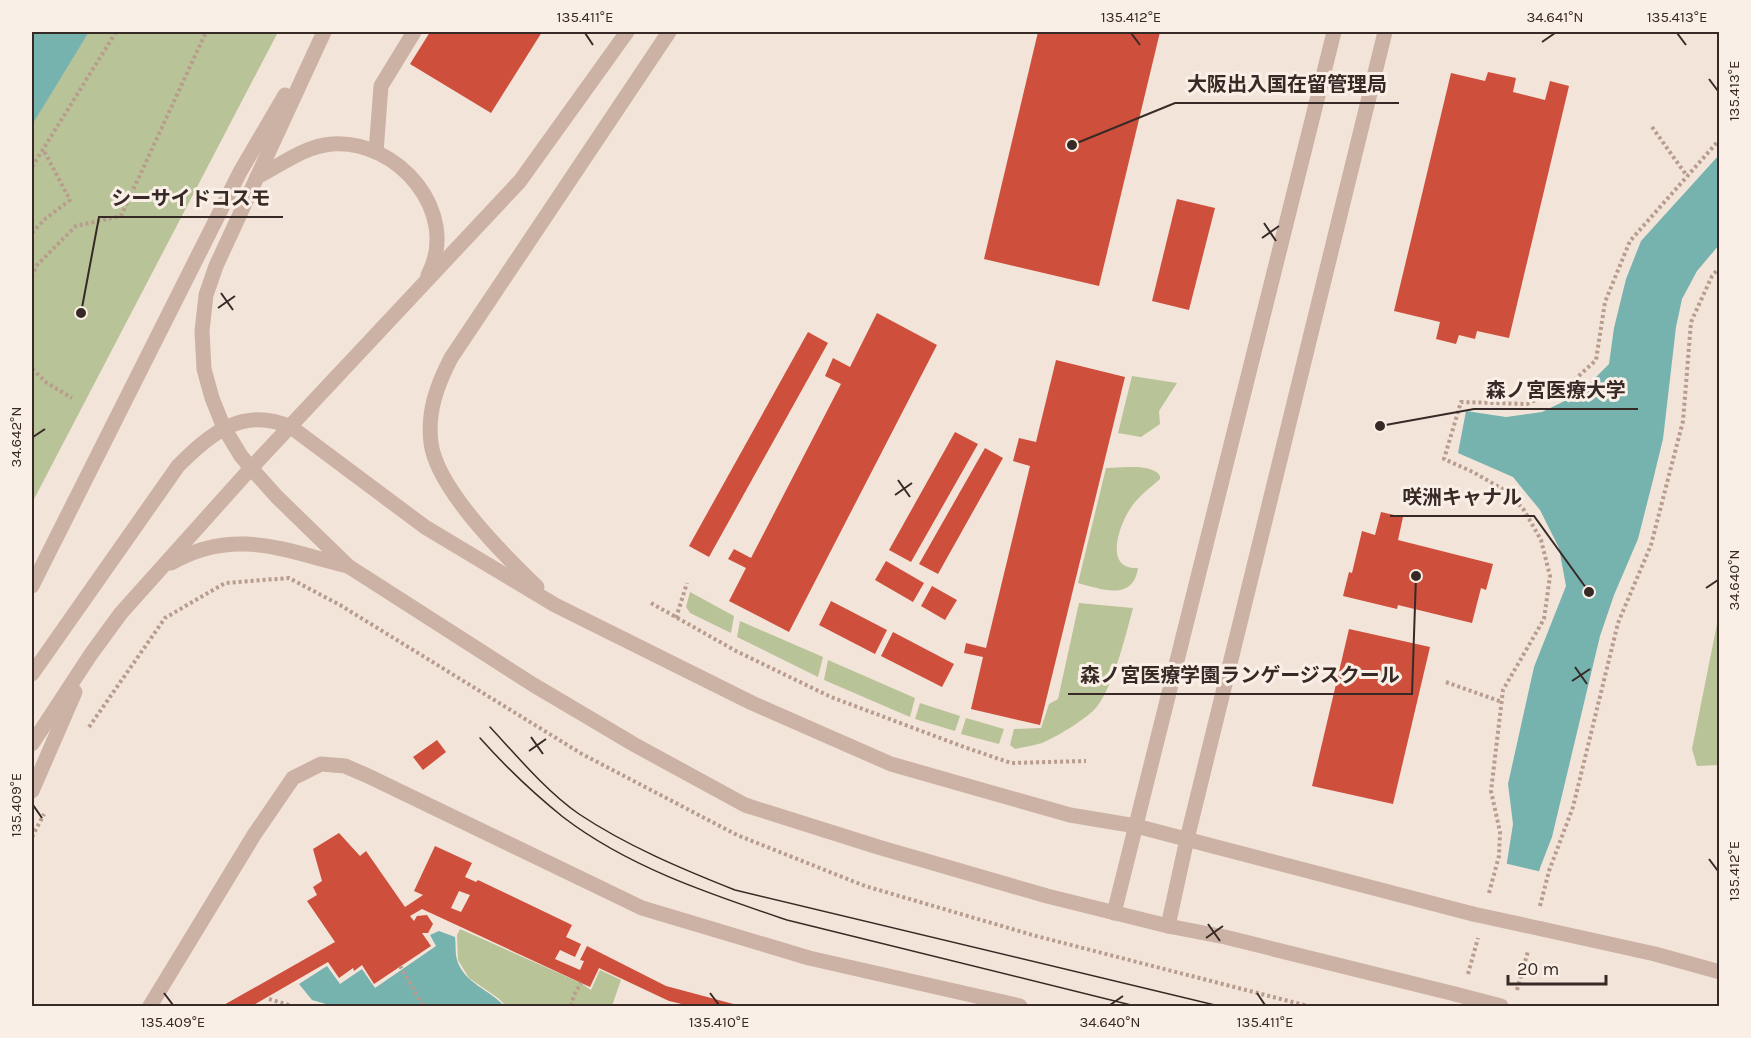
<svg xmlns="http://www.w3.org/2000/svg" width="1751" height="1038" font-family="Karla,'Noto Sans JP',sans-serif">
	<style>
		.green { fill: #b9c398 }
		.water { fill: #76b2ae }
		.pier { fill: #f3e4d9 }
		.building { fill: #ce4f3c; fill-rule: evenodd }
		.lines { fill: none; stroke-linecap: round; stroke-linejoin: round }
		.path { stroke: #b89c8e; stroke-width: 4; stroke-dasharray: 3 3; stroke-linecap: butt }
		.service { stroke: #ccb2a4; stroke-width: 15 }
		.minor { stroke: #ccb2a4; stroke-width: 15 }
		.tertiary { stroke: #ccb2a4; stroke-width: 15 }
		.tram { stroke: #372a26; stroke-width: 1.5 }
		.tertiary-bridge { stroke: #ccb2a4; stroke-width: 15 }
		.ticks { fill: none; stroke: #372a26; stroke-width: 2 }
		.leader { fill: none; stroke: #372a26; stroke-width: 2 }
		.callout-dot { fill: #372a26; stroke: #faefe6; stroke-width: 2 }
		.callout-label { font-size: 20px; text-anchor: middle; font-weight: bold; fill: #372a26; stroke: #faefe6; stroke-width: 6; stroke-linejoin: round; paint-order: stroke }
		.neatline { fill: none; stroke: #372a26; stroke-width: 2 }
		.ticks-label { font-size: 15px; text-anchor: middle; fill: #372a26 }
	</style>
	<rect width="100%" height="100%" fill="#f3e4d9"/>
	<g class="green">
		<polygon points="89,32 278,32 32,503 32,124"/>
		<polygon points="1132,376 1177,383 1159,411 1160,424 1141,437 1118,433"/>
		<path d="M1106 468C1120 468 1153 463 1160 476V479C1150 488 1140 495 1132 506 1120 522 1102 570 1138 568 1133 602 1101 589 1078 583Z"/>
		<polygon points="690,592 734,616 731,633 690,613 686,607"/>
		<path d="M1079 603 1133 608C1126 634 1112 693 1093 711 1081 722 1056 737 1042 743 1033 746 1023 747 1015 749L1010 745 1014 729 1041 728 1049 704 1058 699Z"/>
		<polygon points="1719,614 1719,765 1697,766 1692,749"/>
		<polygon points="740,621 823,657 818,677 737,637"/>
		<polygon points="828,660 915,698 910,717 824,680"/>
		<polygon points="920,703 960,716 955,731 915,719"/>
		<polygon points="966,718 1004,729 999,744 961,734"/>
		<polygon points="460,929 581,983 591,990 600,970 621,980 612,1006 506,1006 498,998 469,978 458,960 457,935"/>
	</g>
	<g class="water">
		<polygon points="32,32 89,32 32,125"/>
		<polygon points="1719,155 1719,245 1697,271 1682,299 1676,327 1663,439 1653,480 1638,539 1614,595 1600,636 1552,837 1540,868 1505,1006 1469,1006 1507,862 1513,824 1508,784 1534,667 1566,586 1559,548 1540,510 1513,477 1458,453 1466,411 1506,417 1542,412 1579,394 1609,364 1614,328 1626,279 1641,241"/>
		<path d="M439 931 455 937C456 944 455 953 457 960 464 983 490 990 504 1006H333L312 1000 299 984 327 966 340 984 362 969 375 988 436 946 430 935Z"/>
	</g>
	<polygon class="pier" points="1504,863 1542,872 1508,1006 1466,1006"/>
	<g class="building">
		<polygon points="430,32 542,32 491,113 410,64"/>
		<polygon points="1038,32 1160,32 1099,286 984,259"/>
		<polygon points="1488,72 1516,78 1513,92 1545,100 1550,81 1569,86 1509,338 1477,331 1475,339 1459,335 1456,344 1436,339 1440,322 1394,311 1451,73 1485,81"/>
		<polygon points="1177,199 1215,208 1189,310 1152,301"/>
		<polygon points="877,313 937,345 789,632 729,601 746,568 728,559 734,549 751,558 841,384 825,376 833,358 850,367"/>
		<polygon points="808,332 828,343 709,557 689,546"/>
		<polygon points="1056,360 1125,377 1040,725 971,709 983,657 964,653 966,643 986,648 1030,466 1013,461 1019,438 1036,442"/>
		<polygon points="955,432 978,444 911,562 889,550"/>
		<polygon points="985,448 1003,458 938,574 919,564"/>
		<polygon points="1381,512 1403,517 1398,540 1493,564 1486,590 1481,588 1472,623 1398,605 1397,609 1343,596 1349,572 1352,573 1362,531 1375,535"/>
		<polygon points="886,561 924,583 913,602 875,580"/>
		<polygon points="932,586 957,600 945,620 921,606"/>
		<polygon points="831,601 887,630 875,654 819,625"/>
		<polygon points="1349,629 1430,647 1393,804 1312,786"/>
		<polygon points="893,632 954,664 942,687 881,656"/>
		<polygon points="437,740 446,752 423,770 413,757"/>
		<path d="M339 833 360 856 366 851 405 907 423 895 414 891 435 846 472 863 465 877 476 882 478 880 572 925 566 937 581 944 575 957 560 950 555 959 580 970 584 961 580 960 587 946 666 986 741 1006H690L669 1001 599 968 590 987 422 909 410 916 414 921 417 916 427 915 433 924 428 933H422L431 946 374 984 362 965 354 971 353 968 339 978 328 962 252 1006H222L335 942 307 901 317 895 313 887 322 881 313 849ZM459 891 470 895 461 912 451 908Z"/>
	</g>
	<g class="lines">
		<g class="path">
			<polyline points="1652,127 1687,176"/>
			<polyline points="32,167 116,32"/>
			<polyline points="32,233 45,219 70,200 43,149"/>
			<polyline points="32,277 36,266 76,226 121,216 206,32"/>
			<polyline points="32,369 47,383 72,398"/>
			<polyline points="651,603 736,651 831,697 964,747 1011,763 1086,761"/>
			<polyline points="676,618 687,583"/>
			<polyline points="1446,682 1502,702"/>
			<polyline points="89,727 165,618 225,583 289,578 340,605 582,754 737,835 865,886 1036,936 1308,1006"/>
			<polyline points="32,837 44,814"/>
			<polyline points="1489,893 1499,856 1500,832 1491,791 1503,690 1544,619 1550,576 1541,540 1524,510 1506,491 1473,472 1444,459 1461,402 1527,404 1569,385 1596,360 1605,302 1630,241 1720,139"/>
			<polyline points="1540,906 1549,871 1573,807 1618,623 1651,545 1683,421 1691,322 1712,276 1720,267"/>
			<polyline points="400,966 423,1006"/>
			<polyline points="1468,974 1478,938"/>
			<polyline points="1517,990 1528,951"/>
			<polyline points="269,999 292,1006"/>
			<polyline points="571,1006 574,995 581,983"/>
		</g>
		<polyline class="service" points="376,152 381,86 414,32"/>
		<polyline class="minor" points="150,1006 254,835 293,778 321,764 345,766 366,775 642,908 809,958 1020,1006"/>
		<g class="tertiary">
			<polyline points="324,32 216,266 206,295 202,331 204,369 212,398 224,428 241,456 251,468 277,497 348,566 532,684 635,745 745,805 878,847 1047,896 1168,926 1225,937 1455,994"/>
			<path d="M257 177C283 164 302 147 332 144 398 139 461 213 428 275"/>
			<path d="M171 563C234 527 283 550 348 566"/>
			<polyline points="32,586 240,172 285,95"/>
			<path d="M537 587C504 555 437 489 431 443 427 412 437 385 451 358L669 32"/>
			<path d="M32 674 178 466C211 433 243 406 291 427L425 527 555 605 752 703 891 764 1070 815 1136 826 1473 914"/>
			<polyline points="32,744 91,654 121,613 251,468 520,181 627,32"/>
			<polyline points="32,791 75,692"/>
			<polyline points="1114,913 1334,32"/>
			<polyline points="1168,926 1187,839 1385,32"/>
			<polyline points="1542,929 1655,954 1720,972"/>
		</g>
		<g class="tram">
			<path d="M490 727C516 755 547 792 579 814 627 846 682 869 735 890L1219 1006"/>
			<path d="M480 738C505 766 533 793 563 817 628 867 710 894 787 920L1135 1006"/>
		</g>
		<g class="tertiary-bridge">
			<polyline points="1473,914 1542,929"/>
			<polyline points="1455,994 1501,1006"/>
		</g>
	</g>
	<path class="ticks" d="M585 33 593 45M1131 33 1140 45M1677 33 1686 45M1542 42 1555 33M1709 79 1718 91M1264 223 1276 241M1262 238 1279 226M221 293 233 310M218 308 235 296M33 437 45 429M898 480 910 497M895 495 912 483M1706 588 1718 580M1575 667 1587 684M1572 681 1590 669M531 737 543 754M529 751 546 739M33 805 42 818M1709 859 1718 871M1208 924 1220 941M1206 938 1223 926M164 993 173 1005M710 993 719 1005M1257 993 1265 1005M1110 1005 1123 996"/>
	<path class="leader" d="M1072 145L1175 103H1399M81 313L99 217H283M1380 426L1474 409H1638M1589 592L1534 516H1390M1416 576L1412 694H1068"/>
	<g class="callout-dot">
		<circle cx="1072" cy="145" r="6"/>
		<circle cx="81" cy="313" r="6"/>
		<circle cx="1380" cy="426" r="6"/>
		<circle cx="1589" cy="592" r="6"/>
		<circle cx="1416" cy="576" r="6"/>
	</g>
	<g class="callout-label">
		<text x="1287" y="91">大阪出入国在留管理局</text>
		<text x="191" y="205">シーサイドコスモ</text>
		<text x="1556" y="397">森ノ宮医療大学</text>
		<text x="1462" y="504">咲洲キャナル</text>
		<text x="1240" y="682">森ノ宮医療学園ランゲージスクール</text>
	</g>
	<rect width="1751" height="1038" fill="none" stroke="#faefe6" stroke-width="66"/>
	<path d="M1508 975v9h98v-9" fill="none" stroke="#372a26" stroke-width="3"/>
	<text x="1517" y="975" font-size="18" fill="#372a26" stroke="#faefe6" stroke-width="4.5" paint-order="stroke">20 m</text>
	<rect x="33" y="33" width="1685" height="972" class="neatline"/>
	<g class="ticks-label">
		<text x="585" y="22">135.411°E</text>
		<text x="1131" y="22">135.412°E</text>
		<text x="1555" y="22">34.641°N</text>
		<text x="1677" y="22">135.413°E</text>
		<text transform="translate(1734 91) rotate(-90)" y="5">135.413°E</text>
		<text transform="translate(16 437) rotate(-90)" y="5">34.642°N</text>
		<text transform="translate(1734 580) rotate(-90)" y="5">34.640°N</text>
		<text transform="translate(16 805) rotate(-90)" y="5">135.409°E</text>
		<text transform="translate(1734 871) rotate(-90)" y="5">135.412°E</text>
		<text x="173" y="1027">135.409°E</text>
		<text x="719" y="1027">135.410°E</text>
		<text x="1110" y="1027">34.640°N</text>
		<text x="1265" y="1027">135.411°E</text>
	</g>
</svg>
